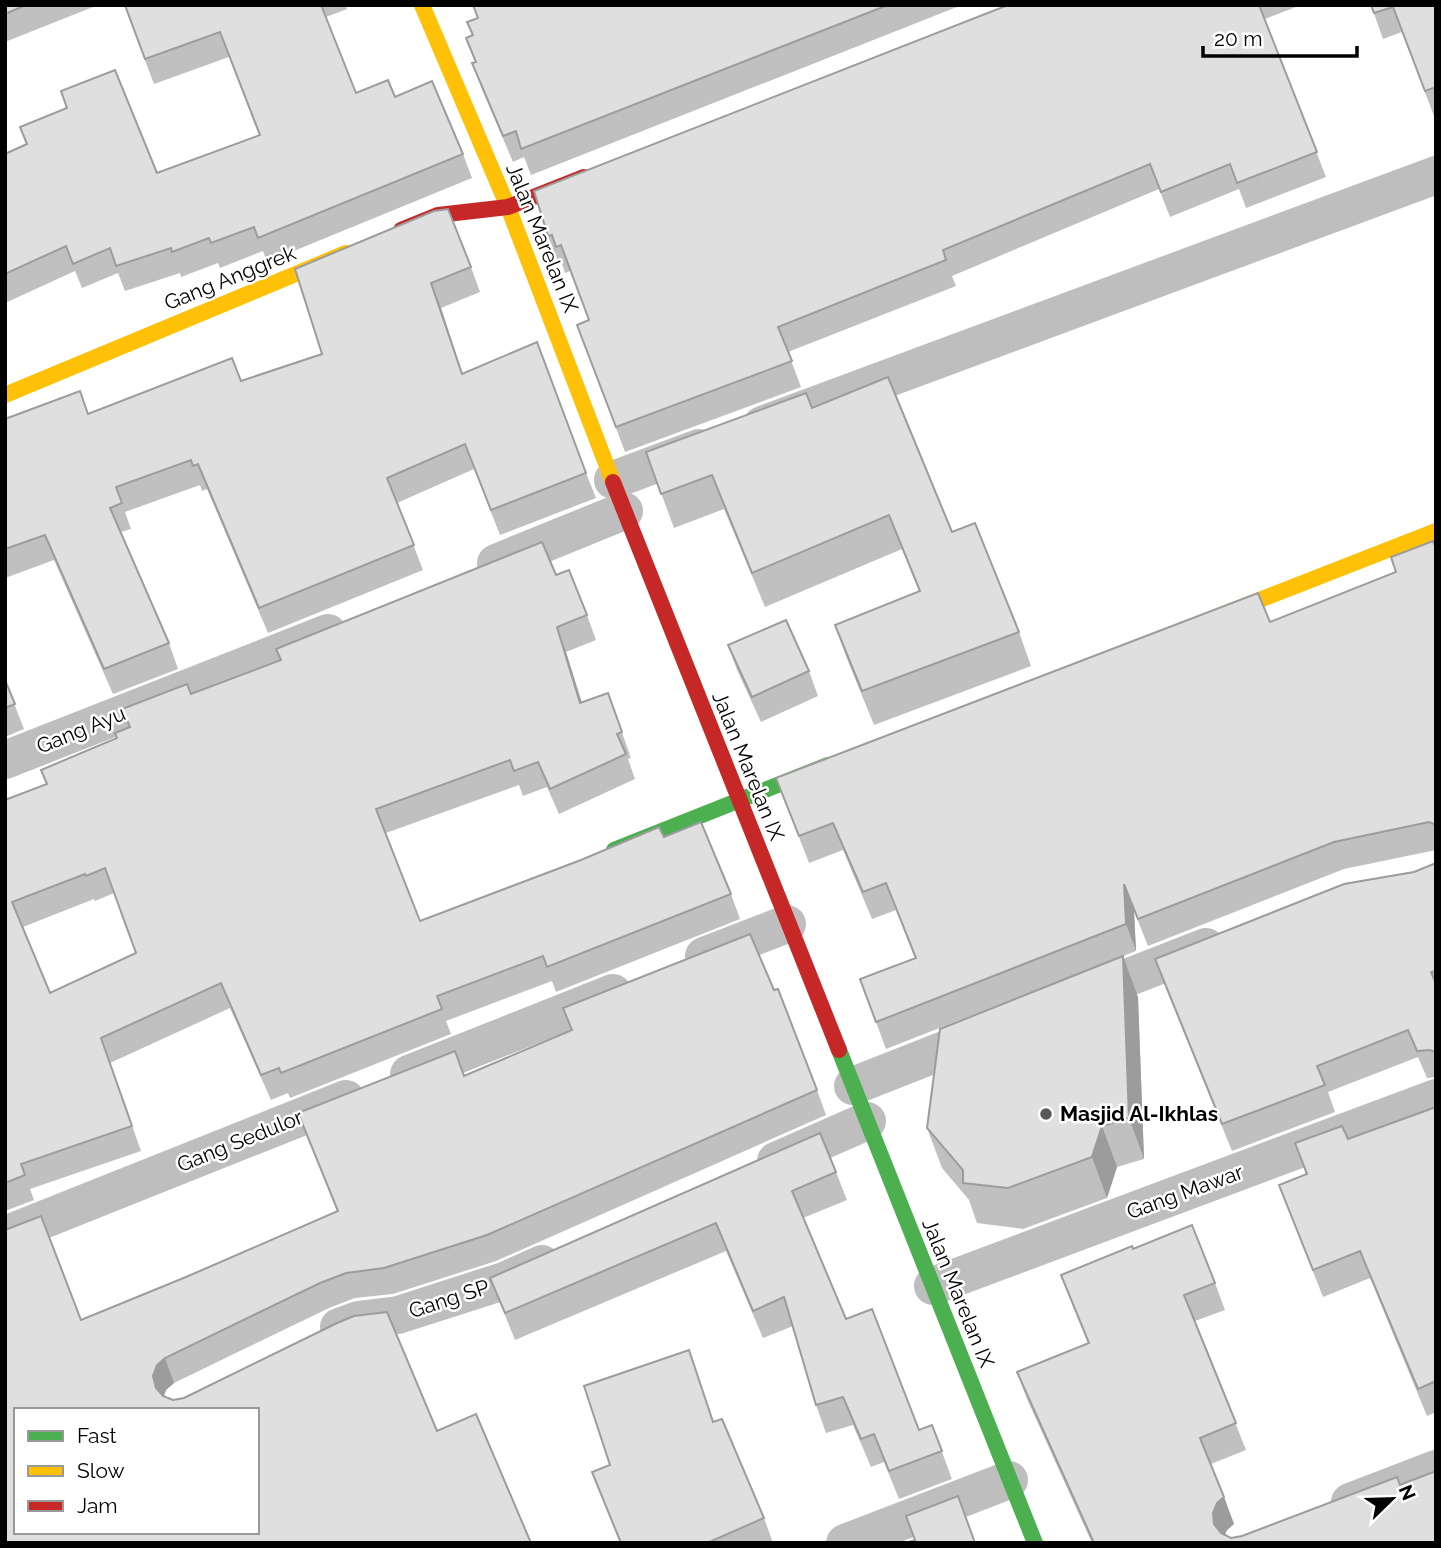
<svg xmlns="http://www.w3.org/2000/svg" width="1441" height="1548" font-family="Raleway,sans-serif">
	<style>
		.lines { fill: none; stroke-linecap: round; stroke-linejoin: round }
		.street { stroke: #bebebe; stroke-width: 38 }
		.fast { stroke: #4caf50; stroke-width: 16 }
		.slow { stroke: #ffc107; stroke-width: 16 }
		.jam { stroke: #c62828; stroke-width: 16 }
		.wall { fill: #c0c0c0; fill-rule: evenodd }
		.shaded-wall { fill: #9c9c9c }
		.building { fill: #dfdfdf; stroke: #9c9c9c; stroke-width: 2; fill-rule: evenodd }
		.poi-dot { fill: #595959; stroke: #fff; stroke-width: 2.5 }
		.labels { text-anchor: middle; stroke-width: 5; stroke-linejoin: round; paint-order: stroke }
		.street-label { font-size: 21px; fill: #000; stroke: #fff }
		.poi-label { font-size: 21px; font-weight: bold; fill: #000; stroke: #fff; text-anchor: start }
	</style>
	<rect width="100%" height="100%" fill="#fff"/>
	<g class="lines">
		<g class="street">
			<polyline points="762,425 1436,175"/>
			<polyline points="613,480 699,448"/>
			<polyline points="496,563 624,511"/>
			<polyline points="5,760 328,633"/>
			<polyline points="704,956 787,924"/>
			<polyline points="1083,995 1206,947"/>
			<polyline points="409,1074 613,993"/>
			<polyline points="853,1086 985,1034"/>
			<polyline points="776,1161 867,1121"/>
			<polyline points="5,1235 346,1099"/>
			<polyline points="933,1286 1436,1098"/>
			<polyline points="339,1327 358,1320 398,1315 504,1281 542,1264"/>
			<polyline points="1350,1502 1436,1469"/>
			<polyline points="845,1543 1009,1480"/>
		</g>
		<g class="fast">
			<polyline points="614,850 828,765"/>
			<polyline points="839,1050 1035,1543"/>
		</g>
		<g class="slow">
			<polyline points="422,5 508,207 613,482"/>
			<polyline points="5,395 346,253"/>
			<polyline points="1211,619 1436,531"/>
		</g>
		<g class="jam">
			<polyline points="401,230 438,215 508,207 584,177"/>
			<polyline points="613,482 839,1050"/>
		</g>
	</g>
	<g class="wall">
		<polygon points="5,5 98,5 5,42"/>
		<polygon points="124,5 345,5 347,9 326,17 356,93 395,97 463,154 472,178 267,262 263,251 220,268 218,263 181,277 180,273 125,291 118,273 82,288 75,271 5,303 5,154 26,144 20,127 157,173 259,135 229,57 154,84"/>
		<polygon points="473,5 962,5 531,175 524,157 513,162 482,89 472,63 475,62 466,38 472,35 467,22 478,18"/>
		<polygon points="1008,5 1301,5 1265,19 1326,177 1246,208 1239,189 1170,217 1159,189 952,276 956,286 788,352 801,387 625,452 577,325 589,320 570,271 565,273 561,261 558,262 548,236"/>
		<polygon points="1371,5 1436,5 1436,116 1434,116 1402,32 1383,39"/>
		<polygon points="471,267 480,292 441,308 462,374 586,473 596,498 500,535 474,469 397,503 423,570 268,633 207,489 202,491 200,485 125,512 131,529 121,532 169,643 178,669 113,694 54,560 5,578 5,419 88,414 241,381 322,354 295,269"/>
		<polygon points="812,408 952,532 1019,632 1031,666 874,725 847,659 835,625 919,591 902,549 765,607 724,509 674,528 646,452"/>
		<polygon points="1436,549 1436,850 1344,869 1148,946 1134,911 1136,951 886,1049 860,979 915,959 896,910 872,919 843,850 809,863 776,778 1270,622 1396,572"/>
		<path d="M556 575 587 615 596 640 566 652 582 702 608 693 631 758 628 759 635 779 559 814 547 787 523 796 519 785 386 833 420 921 664 837 731 894 740 919 556 992 552 981 446 1021 451 1034 290 1098 288 1093 271 1100 230 1008 110 1063 141 1151 30 1189 34 1200 5 1211V800L46 784 41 770 117 738 128 728 122 709 191 694 281 660 276 649ZM114 893 136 953 50 993 23 927 94 899 95 901Z"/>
		<polygon points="728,645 809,671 818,696 761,722 737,670"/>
		<polygon points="5,680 24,729 5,737"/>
		<polygon points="1436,863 1436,1077 1427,1078 1418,1057 1328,1092 1335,1112 1232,1151 1165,986 1155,959 1414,872"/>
		<polygon points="1138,997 1144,1159 1117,1167 1107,1198 1023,1229 977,1223 969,1200 942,1168 927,1128"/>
		<polygon points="563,1008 817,1090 826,1115 496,1261 393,1294 355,1298 329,1308 174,1383 166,1390 164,1397 173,1400 437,1431 5,1543 81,1320 186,1277 337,1211 298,1113 464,1075 571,1030"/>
		<polygon points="1436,1107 1436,1412 1427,1416 1370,1278 1323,1297 1279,1185 1306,1174 1295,1143 1348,1139"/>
		<polygon points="836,1172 847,1200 803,1218 846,1319 919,1430 932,1425 952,1479 899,1499 884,1462 871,1467 853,1425 826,1433 816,1405 793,1326 763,1338 726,1251 515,1340 490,1278"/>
		<polygon points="1133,1249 1215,1283 1225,1310 1195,1321 1246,1450 1211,1464 1234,1524 1227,1530 1225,1535 1231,1538 1242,1536 1400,1485 1436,1543 1092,1543 1027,1399 1017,1372 1088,1343 1061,1275"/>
		<polygon points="689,1350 714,1422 764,1518 773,1543 620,1543 592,1472 610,1465"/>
	</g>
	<g class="shaded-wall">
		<polygon points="431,283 441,308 471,399 462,374"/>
		<polygon points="557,627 566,652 589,728 580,703"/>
		<polygon points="1124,884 1134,911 1136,951 1126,924"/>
		<polygon points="1123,956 1138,997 1144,1159 1129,1118"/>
		<polygon points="1102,1126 1117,1167 1107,1198 1092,1157"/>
		<polygon points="165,1358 174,1383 166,1390 162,1401 156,1388 153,1376 157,1365"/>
		<polygon points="1224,1497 1234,1524 1227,1530 1222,1540 1214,1524 1213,1513 1217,1503"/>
	</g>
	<g class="building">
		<polygon points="5,5 26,5 5,14"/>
		<polygon points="125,5 321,5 356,93 388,80 395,97 432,81 463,154 258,238 254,227 211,243 209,238 172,252 171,248 116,266 110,248 73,264 66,246 5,274 5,154 27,144 20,127 67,108 61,91 115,70 157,173 260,135 220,32 145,59"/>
		<polygon points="473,5 888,5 521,149 516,131 503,136 472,63 476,62 466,38 473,35 467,22 478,18"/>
		<polygon points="1008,5 1259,5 1317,152 1237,183 1230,164 1161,192 1150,164 943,250 946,260 778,327 792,361 616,427 577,325 589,320 561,245 556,247 552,235 548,236 534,191"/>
		<polygon points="1371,5 1436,5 1436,87 1425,91 1393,7 1374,13"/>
		<polygon points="448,209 471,267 431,283 462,374 537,342 586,473 491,510 465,444 387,478 414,545 259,608 198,464 193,466 191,460 116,487 122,503 110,508 169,643 104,669 45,535 5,549 5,419 80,391 88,414 232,358 241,381 322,354 295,269 434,211"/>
		<polygon points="888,377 952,532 975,523 1019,632 862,691 835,625 920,591 889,515 752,573 712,475 661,494 646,452 806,393 812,408"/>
		<polygon points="1433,541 1436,549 1436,825 1429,822 1334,842 1138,919 1124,884 1126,924 876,1022 860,979 916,958 886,883 863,892 833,823 799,836 776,778 1258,593 1270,622 1396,572 1391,557"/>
		<path d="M542 542 556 575 569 570 587 615 557 627 580 703 608 693 622 732 617 734 626 754 550 789 538 762 514 771 510 760 376 809 420 921 581 860 659 827 664 837 701 822 731 894 547 967 543 956 437 996 442 1009 281 1073 279 1068 261 1075 221 983 101 1038 132 1126 21 1164 25 1175 5 1183V800L47 784 41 770 117 738 115 733 130 727 122 709 187 684 191 694 281 660 276 649ZM105 868 136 953 50 993 12 902 85 874 86 876Z"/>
		<polygon points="786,620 809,671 752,697 728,645"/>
		<polygon points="5,680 15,704 5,708"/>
		<polygon points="1436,863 1436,971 1431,972 1436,984 1436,1052 1430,1050 1417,1051 1408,1030 1317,1066 1325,1085 1222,1124 1155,959 1344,884 1414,872"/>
		<path d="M750 934 774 990 778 989 817 1090 487 1235 384 1268 346 1273 320 1283 165 1358 157 1365 153 1376 156 1388 163 1396 173 1400 184 1398 337 1323 354 1316 387 1312 437 1431 476 1414 531 1543H5V1230L41 1216 81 1320 186 1277 338 1211 298 1113 455 1051 464 1076 572 1030 563 1008ZM16 1410H257V1532H16Z"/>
		<polygon points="1123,956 1129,1118 1102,1126 1092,1157 1008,1188 963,1183 963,1170 927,1128 940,1029"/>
		<polygon points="1436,1107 1436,1381 1418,1389 1360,1251 1313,1270 1279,1185 1307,1174 1295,1143 1342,1126 1348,1139"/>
		<polygon points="820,1133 836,1172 792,1191 846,1319 872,1309 919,1430 932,1425 942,1451 889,1471 874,1434 861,1439 843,1397 816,1405 784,1297 753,1311 716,1223 505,1313 490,1278"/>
		<polygon points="1192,1225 1215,1283 1184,1295 1236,1423 1200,1438 1224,1497 1217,1503 1213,1513 1214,1524 1221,1533 1231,1538 1242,1536 1397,1477 1400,1485 1436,1471 1436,1543 1094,1543 1017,1372 1089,1343 1061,1275 1132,1246 1133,1249"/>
		<polygon points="689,1350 713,1422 722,1419 764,1518 707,1543 621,1543 592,1472 610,1465 584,1386"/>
		<polygon points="958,1496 975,1543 906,1543 915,1540 906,1516"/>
	</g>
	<circle class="poi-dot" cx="1046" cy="1114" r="7"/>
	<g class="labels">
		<g class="street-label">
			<text transform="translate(542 238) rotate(68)" y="7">Jalan Marelan IX</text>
			<text transform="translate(230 278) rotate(-22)" y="7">Gang Anggrek</text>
			<text transform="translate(81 730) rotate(-22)" y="7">Gang Ayu</text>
			<text transform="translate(748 766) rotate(68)" y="7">Jalan Marelan IX</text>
			<text transform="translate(240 1141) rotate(-22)" y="7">Gang Sedulor</text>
			<text transform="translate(1185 1192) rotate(-20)" y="7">Gang Mawar</text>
			<text transform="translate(958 1293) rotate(68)" y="7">Jalan Marelan IX</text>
			<text transform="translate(449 1299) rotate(-18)" y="7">Gang SP</text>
		</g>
		<g class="poi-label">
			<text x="1060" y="1121">Masjid Al-Ikhlas</text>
		</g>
	</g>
	<rect width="1441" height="1548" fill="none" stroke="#000000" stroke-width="14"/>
	<rect x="14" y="1408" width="245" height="126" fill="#ffffff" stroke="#999999" stroke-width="2"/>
	<rect x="28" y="1431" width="35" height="10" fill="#4caf50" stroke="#999999" stroke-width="2"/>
	<text x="77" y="1443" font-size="21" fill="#000000">Fast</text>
	<rect x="28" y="1466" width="35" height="10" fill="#ffc107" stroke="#999999" stroke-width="2"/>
	<text x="77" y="1478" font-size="21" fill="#000000">Slow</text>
	<rect x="28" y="1501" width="35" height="10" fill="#c62828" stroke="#999999" stroke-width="2"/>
	<text x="77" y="1513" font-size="21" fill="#000000">Jam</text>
	<g transform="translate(1392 1499) rotate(67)" stroke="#ffffff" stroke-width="5" paint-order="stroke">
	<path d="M0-5L12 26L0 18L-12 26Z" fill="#000000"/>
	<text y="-10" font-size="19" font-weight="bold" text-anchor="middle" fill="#000000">N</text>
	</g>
	<path d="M1203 46v10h154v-10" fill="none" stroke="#000000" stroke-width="3.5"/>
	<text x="1214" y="46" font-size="21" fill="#000000" stroke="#ffffff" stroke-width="5" paint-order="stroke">20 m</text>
</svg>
